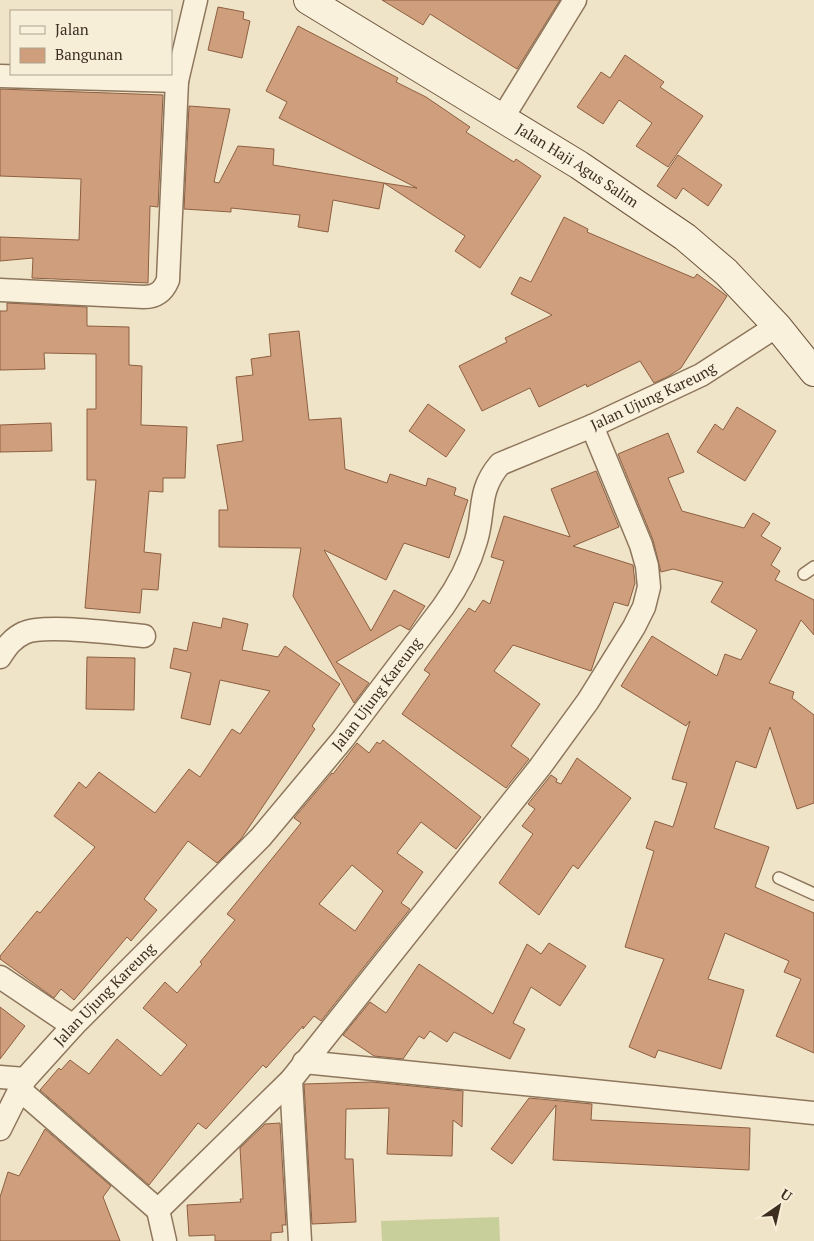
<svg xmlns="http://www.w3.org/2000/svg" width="814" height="1241" font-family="'PT Serif',serif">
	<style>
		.green { fill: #c9cf9b }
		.building { fill: #cf9f7d; stroke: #8d5f41; fill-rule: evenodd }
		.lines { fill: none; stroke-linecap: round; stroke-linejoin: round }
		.lane-casing { stroke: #8d765c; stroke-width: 14 }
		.street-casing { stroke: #8d765c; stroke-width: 25 }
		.secondary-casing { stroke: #6f573f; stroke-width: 30 }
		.lane { stroke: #faf1dc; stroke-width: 11 }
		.street { stroke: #faf1dc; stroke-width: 22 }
		.secondary { stroke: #faf1dc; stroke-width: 28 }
		.labels { text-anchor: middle; stroke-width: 4; stroke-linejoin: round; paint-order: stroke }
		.street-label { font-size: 15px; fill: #3d2e20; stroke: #f7eed8 }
	</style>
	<rect width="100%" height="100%" fill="#f0e4c8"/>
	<polygon class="green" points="499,1217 500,1241 382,1241 381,1221"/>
	<g class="building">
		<polygon points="382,0 560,0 517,69 430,14 423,25"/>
		<polygon points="218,7 244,12 243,19 250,21 242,58 208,50"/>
		<polygon points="298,26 398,78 396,82 426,97 470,127 466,132 514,162 516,159 541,176 480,268 455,251 465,236 384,183 417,188 279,118 287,102 266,91"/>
		<polygon points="625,55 664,82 660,87 703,116 668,167 636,146 652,123 619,100 603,124 577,107 601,72 610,78"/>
		<polygon points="0,89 163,95 158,207 150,206 148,283 32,278 33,258 0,261 0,237 79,240 81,179 0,176"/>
		<polygon points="189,106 230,109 214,182 219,183 238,146 274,149 273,165 384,183 379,209 333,200 328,232 298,227 300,215 231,208 231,212 184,209"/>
		<polygon points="678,155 722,185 708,206 683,188 676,199 657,186"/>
		<polygon points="564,217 588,229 587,232 647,258 694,278 697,274 727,296 681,368 669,376 654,383 640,361 587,387 586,384 539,407 530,388 482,411 459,366 507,342 505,338 552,315 511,294 520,277 531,282"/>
		<polygon points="7,303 87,307 87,326 129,327 129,365 142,366 141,425 187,427 185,478 163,478 163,492 149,491 144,552 161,554 158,590 142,589 140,613 85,608 96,480 87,480 87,409 96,409 96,354 44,353 45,369 0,370 0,311 7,311"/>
		<polygon points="299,331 309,420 341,418 345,469 387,483 390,474 426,486 428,478 456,488 454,495 468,500 449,558 404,543 386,580 324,550 371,631 394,590 425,606 409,630 400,625 336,662 369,683 354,703 293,596 301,548 219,547 219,510 228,510 217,445 243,441 236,377 253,375 251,359 271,356 269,334"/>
		<polygon points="428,404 465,430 446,457 409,431"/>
		<polygon points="737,407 776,431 745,481 697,452 715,424 723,430"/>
		<polygon points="51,423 52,451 0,452 0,425"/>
		<polygon points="668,433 684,472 668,478 682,511 744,528 753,513 770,523 761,536 781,548 771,565 780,571 775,580 814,600 814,635 801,620 769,683 794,692 792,698 814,715 814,803 797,809 770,727 756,768 736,761 714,828 769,847 755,887 814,913 814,1053 776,1036 801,979 784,972 789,961 725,933 708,979 744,990 721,1069 658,1050 655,1058 629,1047 664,959 625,947 654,851 646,848 655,821 673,827 687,783 672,779 690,721 686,726 621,686 652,636 717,676 725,654 741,660 757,630 711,602 723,582 673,569 661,572 653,540 618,454"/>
		<polygon points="596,471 619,527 573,546 633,565 635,583 628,606 614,602 591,671 513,645 494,671 540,704 511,746 529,759 506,788 402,714 430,674 424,670 469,608 475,612 483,600 490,604 504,561 491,557 504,516 570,537 551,489"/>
		<polygon points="223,618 248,624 242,650 278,657 285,646 340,684 312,726 315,729 241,839 217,863 188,841 144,899 157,910 131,941 127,937 74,1000 61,989 54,998 0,959 0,956 37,911 40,913 95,847 54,816 79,782 86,788 99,772 155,813 189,769 200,777 232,729 240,734 270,691 220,680 210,725 181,718 191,673 170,668 174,648 187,651 193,622 221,628"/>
		<polygon points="87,657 135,658 134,710 86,709"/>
		<path d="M383 740 481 817 456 849 421 822 397 853 423 872 401 903 410 909 321 1021 314 1016 303 1029V1026L266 1068 263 1065 206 1129 198 1123 149 1185 40 1090 59 1068 61 1070 70 1060 89 1074 117 1039 161 1076 187 1045 143 1008 165 982 177 993 202 964 200 962 235 920 227 914 301 823 294 818 332 773 333 774 357 743 369 753 377 742 380 744ZM352 865 383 891 355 931 319 904Z"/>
		<polygon points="577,758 631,798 578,869 573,865 539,915 499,883 533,834 522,826 535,809 528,804 551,775 557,779 556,782 561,784"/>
		<polygon points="549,943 586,966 560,1006 531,987 513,1023 525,1029 510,1059 454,1032 447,1042 430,1031 424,1039 419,1036 403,1059 374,1056 343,1035 370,1002 386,1013 419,964 493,1014 527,944 541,954"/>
		<polygon points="0,1007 25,1026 0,1059"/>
		<polygon points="372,1082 463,1091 462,1127 453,1120 452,1156 387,1154 389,1108 346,1109 345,1159 353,1159 356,1222 312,1224 304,1084"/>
		<polygon points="529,1098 592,1104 591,1120 750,1128 749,1170 553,1160 556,1105 512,1164 491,1149"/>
		<polygon points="280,1123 286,1225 282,1225 283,1232 271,1233 271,1241 215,1241 215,1235 189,1236 187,1205 241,1202 240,1199 243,1199 240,1148 265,1124"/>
		<polygon points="45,1129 111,1186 103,1197 120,1241 0,1241 0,1197 8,1172 19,1176"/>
	</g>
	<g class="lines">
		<g class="lane-casing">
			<g id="lane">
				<polyline points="804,574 814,567"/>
				<polyline points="779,878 814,894"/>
			</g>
		</g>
		<g class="street-casing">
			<g id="street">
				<polyline points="0,76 177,81"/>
				<polyline points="503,117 575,0"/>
				<path d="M0 290 144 297C156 297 163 292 168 280L177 81 196 0"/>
				<path d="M0 657C7 646 13 638 24 633 44 623 119 634 144 636"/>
				<polyline points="0,977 73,1026"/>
				<polyline points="304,1062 814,1113"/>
				<polyline points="0,1077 25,1079"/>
				<polyline points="291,1080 300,1241"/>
				<polyline points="19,1089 158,1210 291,1080 540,767 588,701 634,627 644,607 649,587 647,566 641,545 592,426"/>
				<path id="s1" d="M0 1129 25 1079 73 1026 261 837 343 739 443 607C458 586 469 566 476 541 485 511 477 491 500 464L592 426 701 375 777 326"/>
				<polyline points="158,1210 165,1241"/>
			</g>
		</g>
		<g class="secondary-casing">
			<g id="secondary">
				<path id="s2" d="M308 0 579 165 685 237 726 272 777 326 814 372"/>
			</g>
		</g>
		<use href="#lane" class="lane"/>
		<use href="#street" class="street"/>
		<use href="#secondary" class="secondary"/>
	</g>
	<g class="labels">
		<g class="street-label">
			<text dy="5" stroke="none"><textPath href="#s2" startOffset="316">Jalan Haji Agus Salim</textPath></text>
			<text dy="5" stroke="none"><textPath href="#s1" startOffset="1011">Jalan Ujung Kareung</textPath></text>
			<text dy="5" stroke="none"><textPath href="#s1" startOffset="578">Jalan Ujung Kareung</textPath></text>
			<text dy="5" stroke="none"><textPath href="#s1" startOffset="172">Jalan Ujung Kareung</textPath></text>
		</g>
	</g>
	<rect x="10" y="10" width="162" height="65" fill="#f7eed8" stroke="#ada18e"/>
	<rect x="20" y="26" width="25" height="8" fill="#faf1dc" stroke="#ada18e"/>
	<text x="55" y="35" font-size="15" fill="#3d2e20">Jalan</text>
	<rect x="20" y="48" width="25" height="15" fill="#cf9f7d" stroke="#ada18e"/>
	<text x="55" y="60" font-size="15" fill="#3d2e20">Bangunan</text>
	<g transform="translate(779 1206) rotate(34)" stroke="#f7eed8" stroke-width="4" paint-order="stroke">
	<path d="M0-4L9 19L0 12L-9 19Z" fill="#3d2e20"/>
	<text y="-8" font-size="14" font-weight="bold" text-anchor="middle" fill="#3d2e20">U</text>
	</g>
</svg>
